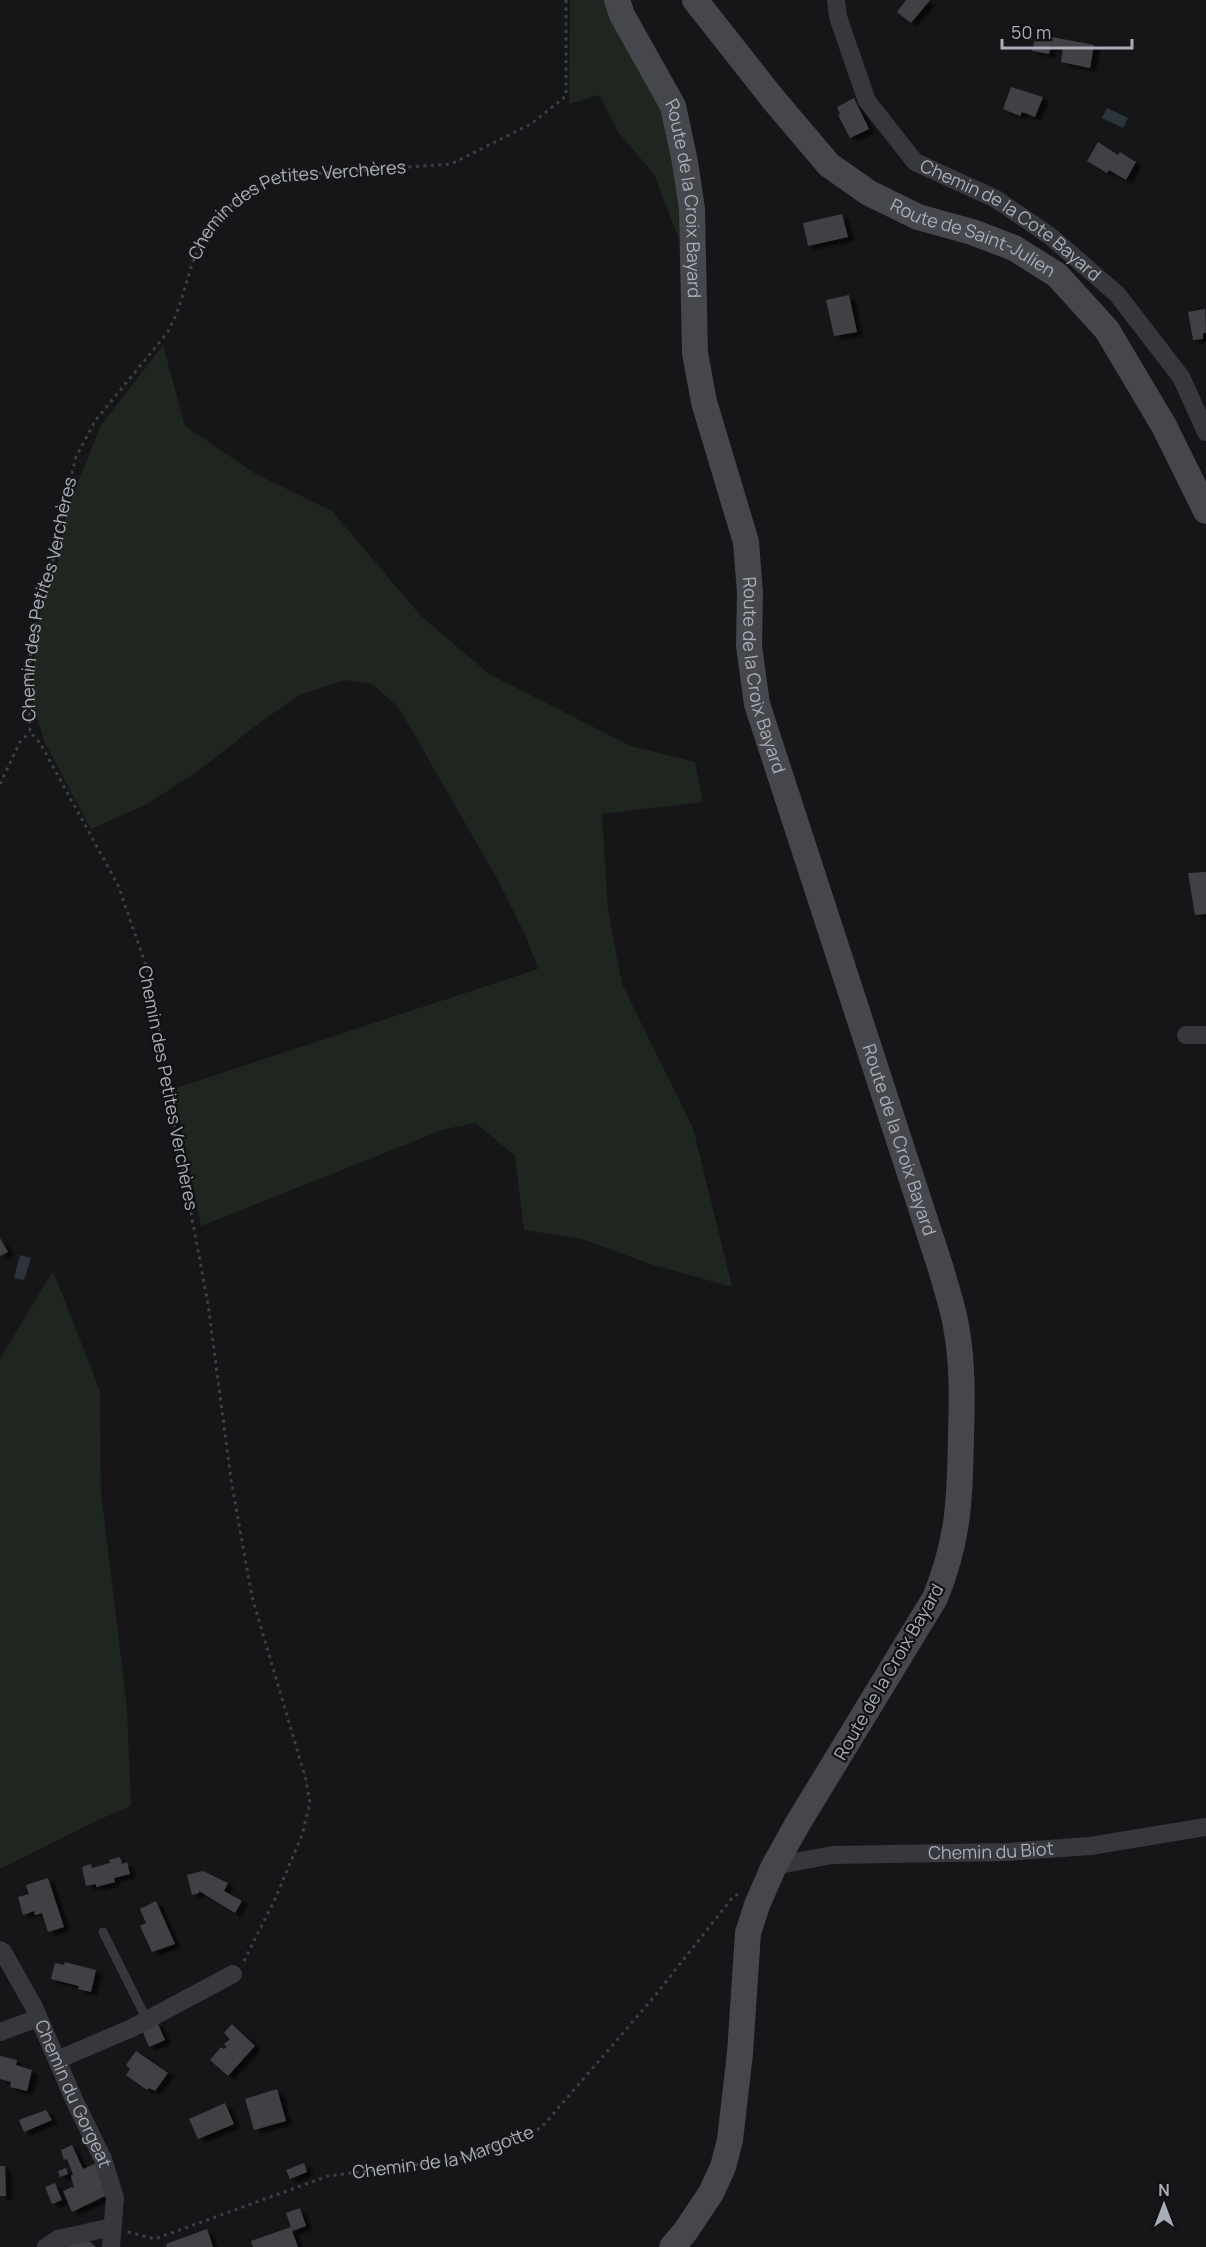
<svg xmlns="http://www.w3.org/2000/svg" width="1206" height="2247" font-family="Manrope,sans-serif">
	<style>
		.green { fill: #1e261f }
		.water { fill: #2c353c }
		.building { fill: #404145; filter: url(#shadow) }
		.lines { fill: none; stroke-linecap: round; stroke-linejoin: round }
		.path { stroke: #3d3f44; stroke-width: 3; stroke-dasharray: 3 4.5; stroke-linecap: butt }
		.lane { stroke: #37383d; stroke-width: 9 }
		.street { stroke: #37383d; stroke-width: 18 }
		.secondary { stroke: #45474d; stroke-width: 26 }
		.labels { text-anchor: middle; stroke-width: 4.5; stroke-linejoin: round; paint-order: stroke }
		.street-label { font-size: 18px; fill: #a8adb8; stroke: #111113 }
	</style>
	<defs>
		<filter id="shadow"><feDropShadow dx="6" dy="4" stdDeviation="1.5" flood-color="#0009"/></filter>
	</defs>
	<rect width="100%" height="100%" fill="#161618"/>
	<g class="green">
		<path d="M570 0H609C640 63 677 127 680 198 681 212 679 226 679 240L654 174 618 132 599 95 569 104Z"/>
		<polygon points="163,345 185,426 256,474 332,511 420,615 489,674 631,746 695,762 703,802 602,814 608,910 622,984 693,1128 732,1287 650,1264 582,1239 524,1230 515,1156 476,1123 445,1129 201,1226 173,1089 538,969 526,937 499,882 399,708 372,684 344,680 299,695 258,724 201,769 147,804 91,829 45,743 33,706 34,661 40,612 56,569 65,521 72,497 101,425"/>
		<polygon points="53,1271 100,1391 101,1492 127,1708 131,1806 94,1822 0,1869 0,1359"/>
	</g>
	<g class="water">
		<polygon points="1107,108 1128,118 1123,128 1102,118"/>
		<polygon points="20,1255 31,1258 24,1280 14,1278"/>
	</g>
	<g class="building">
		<polygon points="906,0 930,0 911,23 897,12"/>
		<polygon points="1036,34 1094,45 1090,68 1061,62 1063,48 1051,46 1049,54 1032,51"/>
		<polygon points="1011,87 1043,97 1035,117 1022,112 1020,116 1003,109"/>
		<polygon points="854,98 869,129 850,138 838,115 840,114 837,107"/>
		<polygon points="1098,142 1118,155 1120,152 1136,162 1126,180 1109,170 1107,173 1087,161"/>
		<polygon points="842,214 848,237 808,246 803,223"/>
		<polygon points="849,295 857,332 834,336 826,300"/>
		<polygon points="1205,309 1206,333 1203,333 1203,339 1193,340 1188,312"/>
		<polygon points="1206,872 1206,914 1195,915 1188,873"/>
		<polygon points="0,1238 8,1252 0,1256"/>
		<polygon points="120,1857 122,1864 127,1862 130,1874 114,1878 115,1882 96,1887 96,1884 86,1886 82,1867 91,1864 92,1868 110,1863 109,1860"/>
		<polygon points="203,1871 228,1883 224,1891 242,1901 235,1913 199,1891 199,1893 192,1895 187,1875"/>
		<polygon points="48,1878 64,1927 48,1932 42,1913 35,1915 34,1911 23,1915 18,1897 29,1894 26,1885"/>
		<polygon points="156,1901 175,1944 152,1952 140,1926 146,1923 140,1909"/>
		<polygon points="65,1962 96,1970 91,1992 78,1989 79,1986 51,1979 55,1963 64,1965"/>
		<polygon points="157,2022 165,2040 149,2047 142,2030"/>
		<polygon points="232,2024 255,2046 228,2076 210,2060 221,2047 224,2049 227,2047 224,2044 230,2039 224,2033"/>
		<polygon points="136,2051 168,2073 155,2091 149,2088 147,2090 126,2075 130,2069 126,2065"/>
		<polygon points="0,2056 17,2060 16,2065 32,2070 27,2091 10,2087 11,2082 0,2079"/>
		<polygon points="277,2089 286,2121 254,2130 245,2099"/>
		<polygon points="225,2103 234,2124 198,2139 189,2119"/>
		<polygon points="46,2110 52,2120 24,2132 19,2120"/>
		<polygon points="72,2145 83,2169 99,2162 111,2193 72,2212 63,2191 72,2187 74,2188 71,2176 73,2174 67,2159 64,2160 61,2150"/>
		<polygon points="304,2163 307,2172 290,2179 286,2170"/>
		<polygon points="0,2166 5,2166 6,2196 0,2196"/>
		<polygon points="66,2168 68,2174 60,2177 58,2171"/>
		<polygon points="55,2183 62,2200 52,2204 45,2187"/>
		<polygon points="300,2208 306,2226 292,2231 298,2247 253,2247 251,2241 291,2227 286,2213"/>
		<polygon points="207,2229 213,2247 167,2247 166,2244"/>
		<polygon points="83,2240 89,2241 96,2247 65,2247"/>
	</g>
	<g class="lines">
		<g class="path">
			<polyline points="0,784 20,742 30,732"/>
			<path id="s1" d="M244 1961 275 1899 302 1835 310 1803 306 1780 252 1597 231 1479 208 1304 172 1112 151 980 118 885 40 743 30 732 28 675 38 602 54 558 62 512 76 457 95 421 167 333C183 306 186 275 199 247 213 214 248 188 281 176L451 164 531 124 566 96V0"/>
			<path id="s2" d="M128 2232 155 2239 328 2176 460 2159 541 2128 654 1997 732 1898 738 1894"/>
		</g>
		<polyline class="lane" points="103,1932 147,2020"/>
		<g class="street">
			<path id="s3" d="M836 0 838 17 867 101 915 162 996 199 1050 236 1117 294 1181 377 1206 432"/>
			<polyline points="1186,1035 1206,1035"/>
			<path id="s4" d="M774 1866 832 1855 1007 1852 1090 1846 1206 1827"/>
			<path id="s5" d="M0 1950 3 1952 34 2007 76 2104 103 2159 115 2198 111 2247"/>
			<polyline points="0,2032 38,2018"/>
			<polyline points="57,2060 132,2028 233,1974"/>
			<polyline points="46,2247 58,2239 112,2227"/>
		</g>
		<g class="secondary">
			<path id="s6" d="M617 0 622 15 673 106 685 162 692 209 695 353 704 402 746 542 750 593 749 646 757 704 941 1269C946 1288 953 1307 956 1326 963 1363 962 1399 961 1436 960 1499 959 1539 935 1598L798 1823 774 1866 757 1905 748 1933 740 2053 730 2140 723 2167 711 2193 685 2232 672 2247"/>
			<path id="s7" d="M695 0 773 99 829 165 869 193 918 217 972 232 1014 248 1057 275 1107 330 1164 426 1206 511"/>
		</g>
	</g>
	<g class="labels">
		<g class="street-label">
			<text dy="6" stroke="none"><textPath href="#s6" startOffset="214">Route de la Croix Bayard</textPath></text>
			<text dy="6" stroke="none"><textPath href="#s1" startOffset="1928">Chemin des Petites Verchères</textPath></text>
			<text dy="6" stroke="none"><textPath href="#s3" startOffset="296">Chemin de la Cote Bayard</textPath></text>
			<text dy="6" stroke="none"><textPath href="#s7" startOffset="375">Route de Saint-Julien</textPath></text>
			<text dy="6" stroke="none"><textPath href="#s1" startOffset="1424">Chemin des Petites Verchères</textPath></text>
			<text dy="6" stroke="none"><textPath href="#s6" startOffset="700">Route de la Croix Bayard</textPath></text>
			<text transform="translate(168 1088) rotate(79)" y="6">Chemin des Petites Verchères</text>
			<text dy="6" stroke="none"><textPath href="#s6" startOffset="1186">Route de la Croix Bayard</textPath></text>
			<text transform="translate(889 1672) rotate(-60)" y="6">Route de la Croix Bayard</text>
			<text dy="6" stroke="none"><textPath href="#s4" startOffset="218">Chemin du Biot</textPath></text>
			<text dy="6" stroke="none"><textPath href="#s5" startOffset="162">Chemin du Gorgeat</textPath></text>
			<text dy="6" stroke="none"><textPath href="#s2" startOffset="330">Chemin de la Margotte</textPath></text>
		</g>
	</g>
	<g transform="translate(1164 2205)" stroke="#111113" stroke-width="4.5" paint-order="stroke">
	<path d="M0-4.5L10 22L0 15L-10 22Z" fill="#a8adb8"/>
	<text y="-9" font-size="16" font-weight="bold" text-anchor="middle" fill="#a8adb8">N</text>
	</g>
	<path d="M1002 39v9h130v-9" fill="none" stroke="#a8adb8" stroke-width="3"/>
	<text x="1011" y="39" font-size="18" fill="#a8adb8" stroke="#111113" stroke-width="4.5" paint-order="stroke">50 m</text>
</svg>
